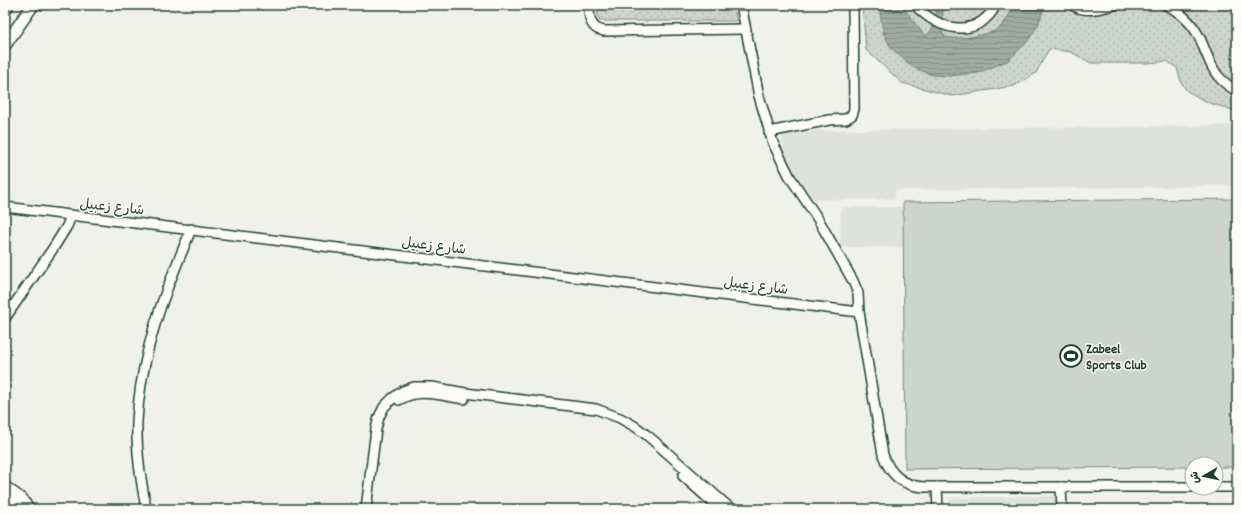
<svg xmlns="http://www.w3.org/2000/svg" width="1242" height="514" font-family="Dekko,'Playpen Sans Arabic',sans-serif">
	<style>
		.built { fill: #dfe2dc }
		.grass { fill: url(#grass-dots); stroke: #768880 }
		.pitch { fill: #cdd3cd; stroke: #768880 }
		.water { fill: url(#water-rules); stroke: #6c8077 }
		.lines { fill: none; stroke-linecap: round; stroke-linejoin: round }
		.minor-casing { stroke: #1f3d34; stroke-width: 12 }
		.major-casing { stroke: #1f3d34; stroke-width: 14 }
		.minor { stroke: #fdfcf7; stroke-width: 9 }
		.major { stroke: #fdfcf7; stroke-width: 11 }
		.labels { text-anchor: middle; stroke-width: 3; stroke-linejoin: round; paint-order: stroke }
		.street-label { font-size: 14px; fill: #1f3d34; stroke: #fdfcf7 }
		.poi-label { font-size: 14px; font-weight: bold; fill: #1f3d34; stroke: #fdfcf7; text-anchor: start }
	</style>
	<defs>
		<pattern id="grass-dots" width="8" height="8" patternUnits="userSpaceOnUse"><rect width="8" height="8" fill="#cdd3cd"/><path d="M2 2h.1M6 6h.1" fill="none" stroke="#b0b6b1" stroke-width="1.8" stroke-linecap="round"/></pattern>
		<pattern id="water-rules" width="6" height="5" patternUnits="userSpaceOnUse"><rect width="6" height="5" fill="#9faca4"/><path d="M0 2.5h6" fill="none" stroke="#818d86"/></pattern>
	</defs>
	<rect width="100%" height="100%" fill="#f0f1eb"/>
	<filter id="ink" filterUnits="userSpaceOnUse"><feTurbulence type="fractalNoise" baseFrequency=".025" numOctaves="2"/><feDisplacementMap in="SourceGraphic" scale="8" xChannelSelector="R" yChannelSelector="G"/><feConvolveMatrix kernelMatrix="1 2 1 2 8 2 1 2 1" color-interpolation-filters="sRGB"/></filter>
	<g filter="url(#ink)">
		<g class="built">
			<polygon points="1237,125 1237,186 895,190 895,199 807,200 783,160 782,131"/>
			<polygon points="841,207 903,207 903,247 840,247"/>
			<polygon points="1057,496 1058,509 950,509 950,498"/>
		</g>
		<g class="grass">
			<polygon points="596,5 733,5 737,21 599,21"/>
			<polygon points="862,5 1237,5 1237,111 1209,103 1187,91 1181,82 1177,68 1167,61 1149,63 1091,63 1071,52 1049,49 1036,73 1014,86 952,96 902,83 866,50"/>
		</g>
		<polygon class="pitch" points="1237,199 1237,467 1216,467 1216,464 1192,464 1192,467 905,469 903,202"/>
		<path class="water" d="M879 5H901L925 36C935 31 938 14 935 5H943V14L939 26 945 37C959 40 986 36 998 29 1005 24 1011 12 1014 5H1045L1038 25 1027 42 1009 60 978 73 949 76 933 75 912 67 891 48 883 32Z"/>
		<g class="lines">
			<g class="minor-casing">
				<g id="minor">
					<path d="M589 5C589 18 590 29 604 31L745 29"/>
					<path d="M741 5 759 96 773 143 790 177 818 219 853 281 858 293 859 312 883 455C890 475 904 486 924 487H1192"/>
					<path d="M915 5C938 30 976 41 996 5"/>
					<path d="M1072 5C1086 13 1099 9 1114 5"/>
					<path d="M1166 5C1185 14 1197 28 1204 48 1208 57 1211 67 1218 76 1223 82 1230 87 1237 91"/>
					<polyline points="769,132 829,120 846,119 852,115 854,109 853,5"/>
					<polyline points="5,207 859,312"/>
					<polyline points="5,318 54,247 67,226 71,216"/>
					<path d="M399 400C419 387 442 396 464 399"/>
					<polyline points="683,476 720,509"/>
					<polyline points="5,486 23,499 29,509"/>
					<polyline points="937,487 938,509"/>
					<polyline points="1061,487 1062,509"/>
					<polyline points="1216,487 1237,487"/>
					<polyline points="5,494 23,509"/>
					<path d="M146 509C141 480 136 451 137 421 140 369 155 317 175 269 180 256 186 243 191 229"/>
					<polyline points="366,509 376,429 379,417 384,407 393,398 403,391 414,387 432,387 465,393 596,409 620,418 636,427 648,436 731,509"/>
				</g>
			</g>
			<g class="major-casing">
				<g id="major">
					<polyline points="5,10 8,5"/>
					<polyline points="5,45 33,5"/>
				</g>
			</g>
			<use href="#minor" class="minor"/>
			<use href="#major" class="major"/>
		</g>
	</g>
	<defs>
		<g id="stadium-ring" transform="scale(1.15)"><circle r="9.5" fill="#fdfcf7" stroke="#1f3d34" stroke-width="1.5"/><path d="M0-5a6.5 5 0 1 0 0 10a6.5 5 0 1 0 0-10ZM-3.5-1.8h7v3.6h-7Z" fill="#1f3d34"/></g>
	</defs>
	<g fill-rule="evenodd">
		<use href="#stadium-ring" x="1071" y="356"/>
	</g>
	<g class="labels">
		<g class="street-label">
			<text transform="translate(112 206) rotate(6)" y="5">شارع زعبيل</text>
			<text transform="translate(434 245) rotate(7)" y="5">شارع زعبيل</text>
			<text transform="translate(756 285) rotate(7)" y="5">شارع زعبيل</text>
		</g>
		<g class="poi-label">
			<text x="1086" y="353">Zabeel<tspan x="1086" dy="16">Sports Club</tspan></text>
		</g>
	</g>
	<rect width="1242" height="514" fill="none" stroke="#fdfcf7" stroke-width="20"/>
	<rect x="10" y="10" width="1222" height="494" fill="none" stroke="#1f3d34" stroke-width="1.5" filter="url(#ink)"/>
	<g transform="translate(1204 476) rotate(261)"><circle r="19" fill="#fdfcf7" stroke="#a4b0a9"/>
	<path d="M0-3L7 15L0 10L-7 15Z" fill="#1f3d34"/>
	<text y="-6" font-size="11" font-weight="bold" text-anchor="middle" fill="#1f3d34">ش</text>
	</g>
</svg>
